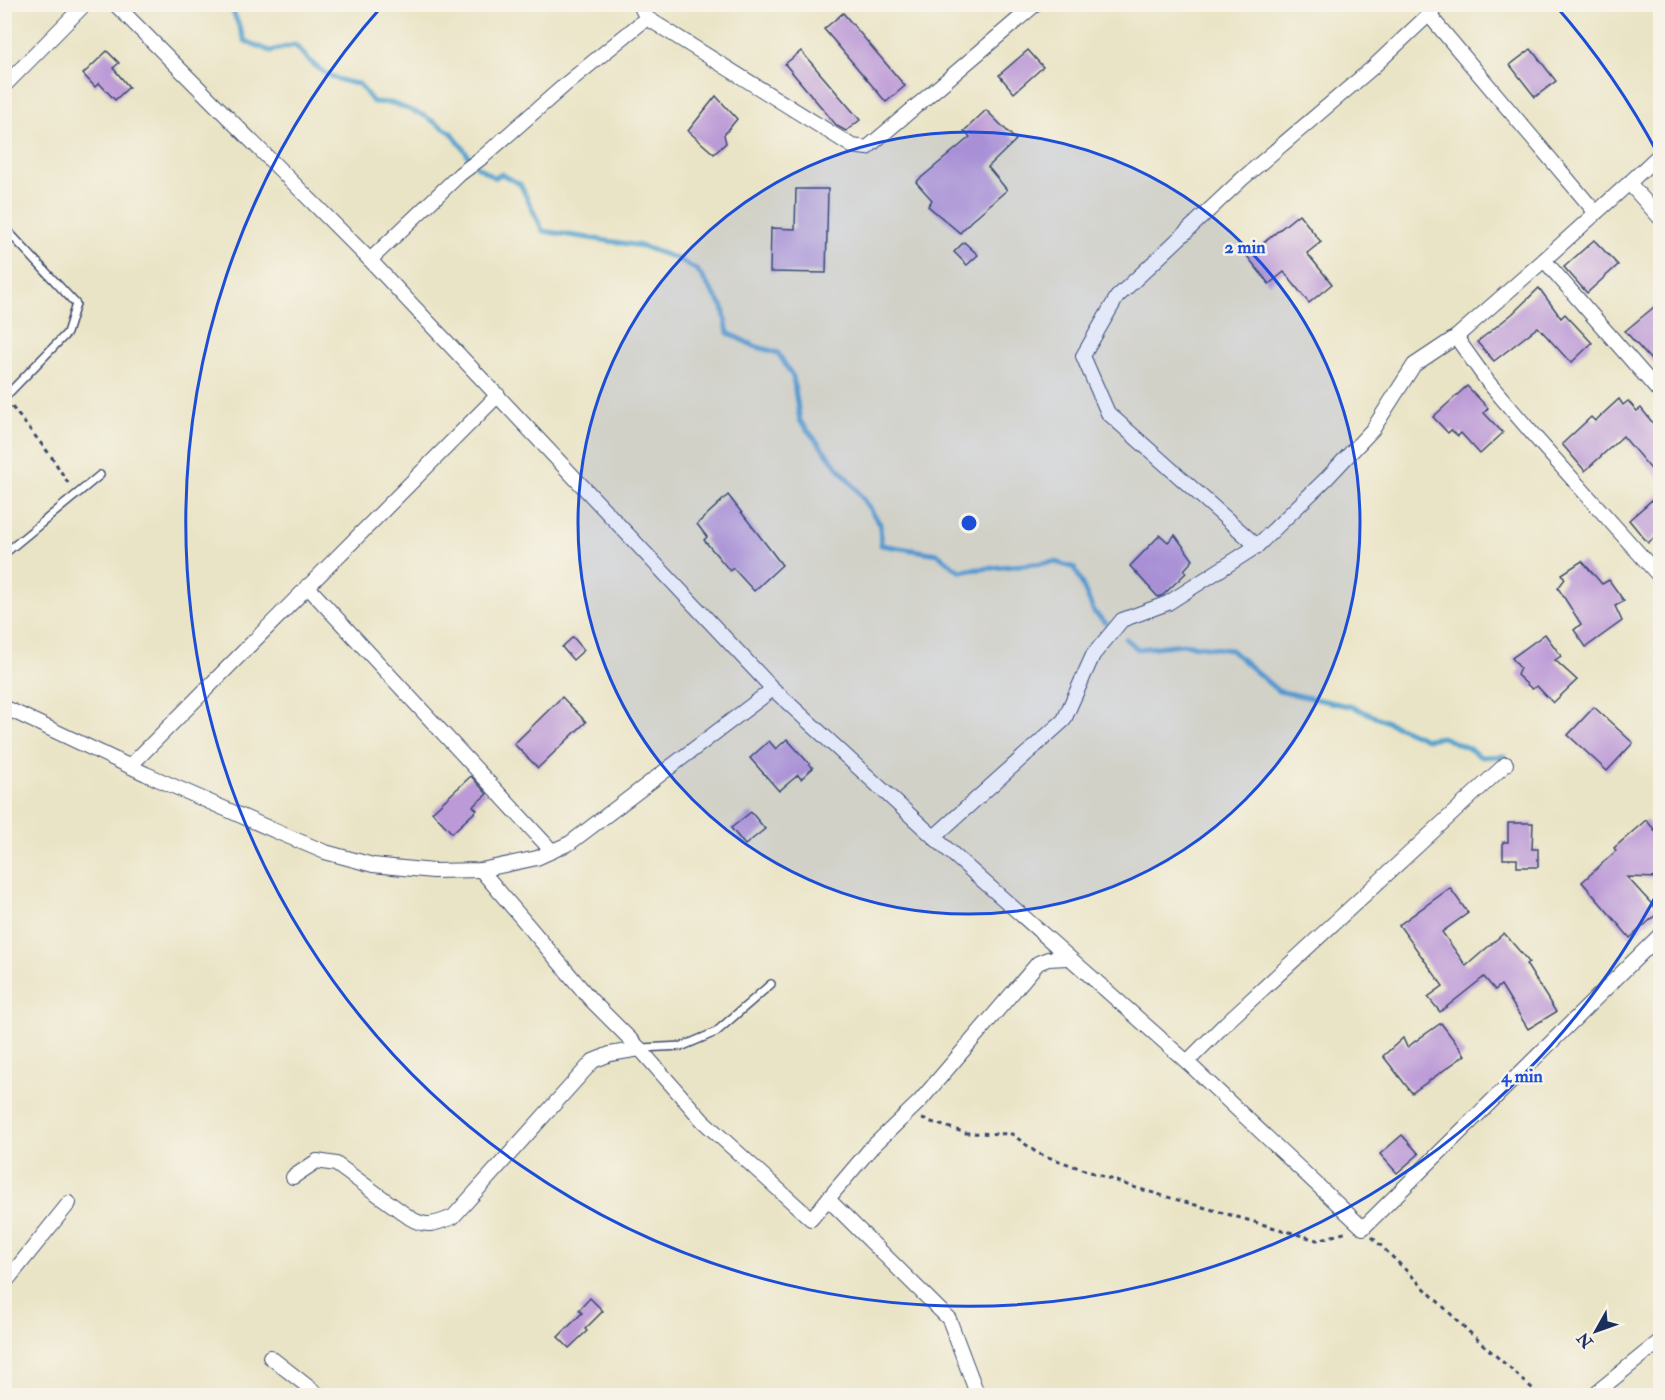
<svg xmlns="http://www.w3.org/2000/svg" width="1665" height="1400" font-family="'IM FELL Double Pica',serif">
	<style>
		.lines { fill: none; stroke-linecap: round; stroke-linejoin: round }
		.stream { stroke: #54a3ce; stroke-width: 5 }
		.building { fill: #bc9ad7 }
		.lane-casing { stroke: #3a4a6e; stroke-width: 10 }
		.street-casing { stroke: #3a4a6e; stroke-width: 16 }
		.path { stroke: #3a4a6e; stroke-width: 3; stroke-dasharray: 4.5 4.5; stroke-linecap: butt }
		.lane { stroke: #fff; stroke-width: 7 }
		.street { stroke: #fff; stroke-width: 14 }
		.ring { fill: none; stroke: #1d4ed8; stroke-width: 3 }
		.centre { fill: #1d4ed8; stroke: #f7f3e8; stroke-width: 3 }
		.ring-label { font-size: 18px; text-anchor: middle; font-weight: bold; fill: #1d4ed8; stroke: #f7f3e8; stroke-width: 5; stroke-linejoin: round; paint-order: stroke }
	</style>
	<rect width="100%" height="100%" fill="#f7f3e8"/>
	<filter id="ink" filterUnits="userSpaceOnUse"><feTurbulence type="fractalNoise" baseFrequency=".0167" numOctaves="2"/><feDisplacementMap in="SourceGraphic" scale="12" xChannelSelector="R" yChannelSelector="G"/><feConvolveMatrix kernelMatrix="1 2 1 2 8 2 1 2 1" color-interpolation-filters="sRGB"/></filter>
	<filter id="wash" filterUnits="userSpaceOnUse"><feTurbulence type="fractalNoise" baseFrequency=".008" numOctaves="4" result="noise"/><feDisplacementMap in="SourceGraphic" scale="24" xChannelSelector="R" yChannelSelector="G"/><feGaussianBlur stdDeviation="1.35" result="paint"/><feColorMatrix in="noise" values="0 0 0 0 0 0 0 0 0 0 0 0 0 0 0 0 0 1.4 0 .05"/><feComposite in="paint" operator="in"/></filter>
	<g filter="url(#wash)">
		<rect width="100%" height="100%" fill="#eae4c6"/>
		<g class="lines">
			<g class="stream">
				<path d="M230 4 245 41 270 51 295 45C314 67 329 81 359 84L373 102 392 103 423 115 452 133 475 165 495 178 501 174 520 184 543 231 641 246 675 258 697 270 723 307 728 333 754 346 778 353 793 377 800 421 856 489 880 524 881 545 938 554 959 571 1055 562 1075 568 1094 612 1106 623"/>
				<polyline points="1126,639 1138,649 1183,644 1231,650 1278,691 1353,707 1426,739 1442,737 1468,748 1481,757 1505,756"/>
			</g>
		</g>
		<g id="blocks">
			<g class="building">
				<polygon points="843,13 905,86 886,102 824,29"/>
				<polygon points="1531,49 1556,81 1535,97 1510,65"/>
				<polygon points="1028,50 1043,67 1014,93 999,75"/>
				<polygon points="107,51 119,63 113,68 129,87 115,100 99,83 95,87 83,74"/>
				<polygon points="801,51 860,120 846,131 837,126 785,64"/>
				<polygon points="716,96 737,119 724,135 726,143 714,154 688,131"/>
				<polygon points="986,110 1016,140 988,167 1007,190 971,221 960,233 928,206 932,200 916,182 970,137 964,131"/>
				<polygon points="796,189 828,189 826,273 770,272 771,228 795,229"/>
				<polygon points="1299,214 1321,242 1307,253 1332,284 1309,303 1284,272 1269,284 1247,256"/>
				<polygon points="1594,240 1618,265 1587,293 1564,267"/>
				<polygon points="964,242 978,255 967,265 954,252"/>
				<polygon points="1539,288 1561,318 1565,314 1592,343 1571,363 1538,327 1494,361 1477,342 1512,314"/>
				<polygon points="1660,302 1660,370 1625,331"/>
				<polygon points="1467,386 1488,408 1484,413 1503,433 1480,454 1461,433 1458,436 1451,430 1448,433 1433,417"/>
				<polygon points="1619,399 1623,405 1628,401 1637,411 1641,408 1660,432 1660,480 1623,436 1585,471 1562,444 1591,417 1595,421"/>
				<polygon points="1660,493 1660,532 1648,543 1629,520"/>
				<polygon points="728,495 782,565 754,591 733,568 730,571 704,540 707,537 697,524"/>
				<polygon points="1160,535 1168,542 1175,535 1193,560 1184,570 1186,573 1163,595 1158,597 1130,566"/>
				<polygon points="1582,561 1602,584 1609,580 1624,601 1615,606 1622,621 1586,647 1574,630 1581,624 1558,588 1565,579 1562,574"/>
				<polygon points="1545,634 1561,656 1555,660 1577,680 1553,703 1537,686 1532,689 1517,675 1520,668 1512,658"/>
				<polygon points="573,637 584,650 573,660 562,647"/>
				<polygon points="562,697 586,722 538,768 514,744"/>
				<polygon points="1594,707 1633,743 1607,771 1568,735"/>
				<polygon points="787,739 813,768 801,779 798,775 779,791 750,758 769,741 776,749"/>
				<polygon points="471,776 487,794 473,806 477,810 452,833 432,812"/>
				<polygon points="751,812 765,829 745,845 731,828"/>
				<polygon points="1646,820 1660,836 1660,878 1627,877 1659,912 1630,938 1582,882 1616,851 1614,848"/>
				<polygon points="1508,823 1533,823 1532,849 1538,849 1538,867 1517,867 1517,859 1503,859 1503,842 1508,842"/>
				<polygon points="1450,888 1468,913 1442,932 1466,966 1504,933 1529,962 1526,964 1556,1012 1528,1029 1501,985 1495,990 1484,977 1440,1012 1428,997 1443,986 1399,925"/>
				<polygon points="1441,1023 1465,1055 1412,1093 1383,1056 1403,1038 1407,1047"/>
				<polygon points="1402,1135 1419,1154 1397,1173 1380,1154"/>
				<polygon points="590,1298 603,1311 585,1329 587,1331 569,1348 558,1337 582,1313 579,1310"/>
			</g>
		</g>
	</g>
	<g filter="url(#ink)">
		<use href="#blocks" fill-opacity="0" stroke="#3a4a6e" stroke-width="1.5"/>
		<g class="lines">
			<g class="lane-casing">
				<g id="lane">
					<polyline points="4,227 76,304 67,333 4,398"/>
					<polyline points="4,554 100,475"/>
					<polyline points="641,1048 683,1046 716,1032 771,984"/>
				</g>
			</g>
			<g class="street-casing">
				<g id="street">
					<polyline points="115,4 370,260 773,689 937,840 1187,1062 1363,1228 1660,935"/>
					<polyline points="643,4 642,9 647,18 852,146 867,148 1036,4"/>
					<polyline points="1429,15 1596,213"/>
					<polyline points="4,86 85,4"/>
					<polyline points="1660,154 1629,183 1660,218"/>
					<polyline points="1629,183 1544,260 1660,393"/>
					<polyline points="370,260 460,174 484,156 566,84 647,18"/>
					<polyline points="1456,337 1488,382 1536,438 1660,577"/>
					<polyline points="1257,546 1108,413 1083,356 1117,297 1242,179 1371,69 1440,4"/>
					<polyline points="307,586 552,851"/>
					<polyline points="4,707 146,774 280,833 325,852 373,865 433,871 481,870 537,858 570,843 773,689"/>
					<polyline points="130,766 498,395"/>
					<polyline points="934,837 1064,720 1093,655 1122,620 1168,603 1257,546 1327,478 1373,429 1414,365 1456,337 1544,260"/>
					<polyline points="640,1049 703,1121 811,1219 871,1148 920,1101 1038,963 1048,959 1068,958"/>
					<polyline points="1187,1062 1226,1023 1506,764"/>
					<path d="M293 1177 317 1161 336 1164 410 1218C426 1228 435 1224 453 1217L593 1061 610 1054 640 1049 591 1000 481 870"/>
					<polyline points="828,1199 949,1319 978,1396"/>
					<polyline points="4,1284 69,1203"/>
					<polyline points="270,1357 320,1396"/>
					<polyline points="1592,1396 1660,1341"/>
				</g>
			</g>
			<g class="path">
				<polyline points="12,407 51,456 70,486"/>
				<polyline points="922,1119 966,1133 1012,1134 1037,1153 1133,1187 1317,1240 1348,1232"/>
				<polyline points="1372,1237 1467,1330 1541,1396"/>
			</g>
			<use href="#lane" class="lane"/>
			<use href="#street" class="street"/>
		</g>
	</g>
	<circle cx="969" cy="523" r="391" fill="#1d4ed8" fill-opacity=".12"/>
	<g class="ring">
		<circle cx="969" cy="523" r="391"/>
		<path d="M1659 890A782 782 0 1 1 383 5M1555 5A782 782 0 0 1 1659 156"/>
	</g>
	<circle cx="969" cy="523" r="9" class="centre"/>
	<g class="ring-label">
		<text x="1245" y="253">2 min</text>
		<text x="1522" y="1082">4 min</text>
	</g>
	<rect width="1665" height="1400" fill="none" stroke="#f7f3e8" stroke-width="24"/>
	<g transform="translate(1596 1331) rotate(230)" stroke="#f7f3e8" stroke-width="4.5" paint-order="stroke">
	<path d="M0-4.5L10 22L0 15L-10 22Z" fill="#1b2f5e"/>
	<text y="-9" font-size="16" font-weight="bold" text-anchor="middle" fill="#1b2f5e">N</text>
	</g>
</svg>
